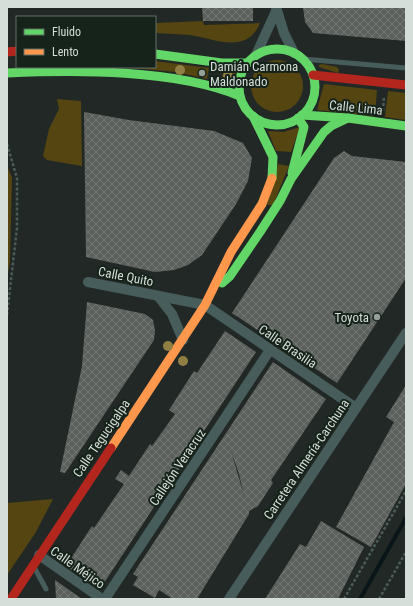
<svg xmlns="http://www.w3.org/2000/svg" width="413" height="606" font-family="'Roboto Condensed',sans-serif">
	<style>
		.green { fill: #544511 }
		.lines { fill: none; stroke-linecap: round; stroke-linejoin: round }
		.stream { stroke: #091519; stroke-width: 4 }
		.building { fill: url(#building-cross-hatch); fill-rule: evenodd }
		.path { stroke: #4c5b59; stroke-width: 2.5; stroke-dasharray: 3 2; stroke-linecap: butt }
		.lane { stroke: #465d5c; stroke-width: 5 }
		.street { stroke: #465d5c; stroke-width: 10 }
		.fast { stroke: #63d668; stroke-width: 9 }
		.slow { stroke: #ff974d; stroke-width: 9 }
		.jam { stroke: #b3261e; stroke-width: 9 }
		.tree { fill: #8f7f43 }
		.poi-dot { fill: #969e99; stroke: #15231a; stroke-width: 1.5 }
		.labels { text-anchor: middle; stroke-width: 4; stroke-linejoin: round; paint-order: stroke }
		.poi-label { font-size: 13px; fill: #d5ded8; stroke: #15231a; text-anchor: start }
		.street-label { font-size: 13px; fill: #d5ded8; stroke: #15231a }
	</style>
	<defs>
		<pattern id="building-cross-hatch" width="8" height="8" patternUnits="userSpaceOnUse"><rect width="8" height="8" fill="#5d615d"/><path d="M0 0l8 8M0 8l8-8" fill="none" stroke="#737774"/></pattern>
	</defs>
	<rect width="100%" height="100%" fill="#222825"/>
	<g class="green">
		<path d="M203 21 204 25 260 23C247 55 215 39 190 35 178 34 167 34 156 33V23Z"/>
		<circle cx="277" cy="86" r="26"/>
		<polygon points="155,61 209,68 207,79 176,72 122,67 155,67"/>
		<polygon points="322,64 337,67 339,70 338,73 319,67 319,65"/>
		<polygon points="223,70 236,71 234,85 222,81"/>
		<polygon points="324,84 377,90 375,116 317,110"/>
		<polygon points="388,91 406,93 406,120 385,117"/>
		<polygon points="57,99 81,101 82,166 47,160 43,156 49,129 59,109"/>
		<polygon points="300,127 291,152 276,151 268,131 283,132"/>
		<polygon points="278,164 289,166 273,205 267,205"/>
		<polygon points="7,166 12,177 10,263 7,278"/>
		<polygon points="53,499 36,532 7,575 7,503"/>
	</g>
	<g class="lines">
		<polyline class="stream" points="360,599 406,518"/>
	</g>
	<g class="building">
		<polygon points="202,7 253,7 253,21 203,21"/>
		<polygon points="303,7 406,7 406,41 313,33 305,22"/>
		<polygon points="84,112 129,120 214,131 243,143 252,158 248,181 236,204 202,255 188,265 174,270 155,272 86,257"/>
		<polygon points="344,151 352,156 406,162 406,278 337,383 232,313 334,158"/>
		<polygon points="87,302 145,314 153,320 155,330 154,340 65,473 60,472 82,366"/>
		<polygon points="225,331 256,352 100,589 66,566 92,526 94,528 124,484 115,479 121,470 129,476 150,444 152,446 175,414 169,410 194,371 197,373"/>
		<path d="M273 362 326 399 271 480 273 483 258 506 249 511V514L197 599H173L159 590 155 598 133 585 138 577 133 574ZM231 451 239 474 244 495Z"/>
		<polygon points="406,385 406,484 371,547 336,527 394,422 386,417"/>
		<polygon points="321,521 364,547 338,599 265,599 300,544 306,547"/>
		<polygon points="55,580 82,599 56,599"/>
	</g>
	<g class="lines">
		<g class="path">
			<polyline points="383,111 384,96"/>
			<polyline points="7,144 17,178 17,228 7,315"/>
			<polyline points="344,599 406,491"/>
			<polyline points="379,599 406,552"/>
		</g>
		<g class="lane">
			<polyline points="303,59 406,68"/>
			<polyline points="34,567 46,589"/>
		</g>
		<g class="street">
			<polyline points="276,7 284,33 294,53"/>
			<polyline points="256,55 276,11"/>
			<polyline points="88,282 205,305 356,408"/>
			<polyline points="158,296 172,314 183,340"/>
			<polyline points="39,555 102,599"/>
			<polyline points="105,599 270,350"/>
			<polyline points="229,599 406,333"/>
		</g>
		<g class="fast">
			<circle cx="277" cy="87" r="38"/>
			<polyline points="155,54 222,63 248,63"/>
			<path d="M7 73C77 70 175 69 240 96"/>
			<polyline points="302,115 348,118 406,126"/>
			<polyline points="253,116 273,157 272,178"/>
			<polyline points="292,173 304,127 298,118"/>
			<polyline points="222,283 230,276 260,232 280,201 291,179 324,132 331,126 348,118"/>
		</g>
		<polyline class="slow" points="111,448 205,305 231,252 262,204 272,178"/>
		<g class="jam">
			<polyline points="7,52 17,51"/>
			<polyline points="313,75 406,85"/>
			<polyline points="11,599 111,448"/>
		</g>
	</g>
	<g class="tree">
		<circle cx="180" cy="70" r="5"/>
		<circle cx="228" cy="76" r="5"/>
		<circle cx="168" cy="346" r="5"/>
		<circle cx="183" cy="361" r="5"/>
	</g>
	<g class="poi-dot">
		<circle cx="202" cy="73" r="4"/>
		<circle cx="377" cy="317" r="4"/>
	</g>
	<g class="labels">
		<g class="poi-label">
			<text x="210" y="71">Damián Carmona<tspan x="210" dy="15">Maldonado</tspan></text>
			<text x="369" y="322" text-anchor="end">Toyota</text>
		</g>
		<g class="street-label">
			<text transform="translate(356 107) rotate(6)" y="5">Calle Lima</text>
			<text transform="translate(126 276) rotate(11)" y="5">Calle Quito</text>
			<text transform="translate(288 346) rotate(34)" y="5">Calle Brasilia</text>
			<text transform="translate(101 438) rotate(-56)" y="5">Calle Tegucigalpa</text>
			<text transform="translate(306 459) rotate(-56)" y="5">Carretera Almería-Carchuna</text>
			<text transform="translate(177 467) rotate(-56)" y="5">Callejón Veracruz</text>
			<text transform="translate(78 567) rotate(35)" y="5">Calle Méjico</text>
		</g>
	</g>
	<rect width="413" height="606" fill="none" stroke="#d5ded8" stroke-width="16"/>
	<rect x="16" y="16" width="140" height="52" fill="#15231a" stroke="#626e66"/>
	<rect x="24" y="29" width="20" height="6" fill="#63d668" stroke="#626e66"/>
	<text x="52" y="36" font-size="12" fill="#d5ded8">Fluido</text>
	<rect x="24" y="49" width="20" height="6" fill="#ff974d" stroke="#626e66"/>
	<text x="52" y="56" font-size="12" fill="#d5ded8">Lento</text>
</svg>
